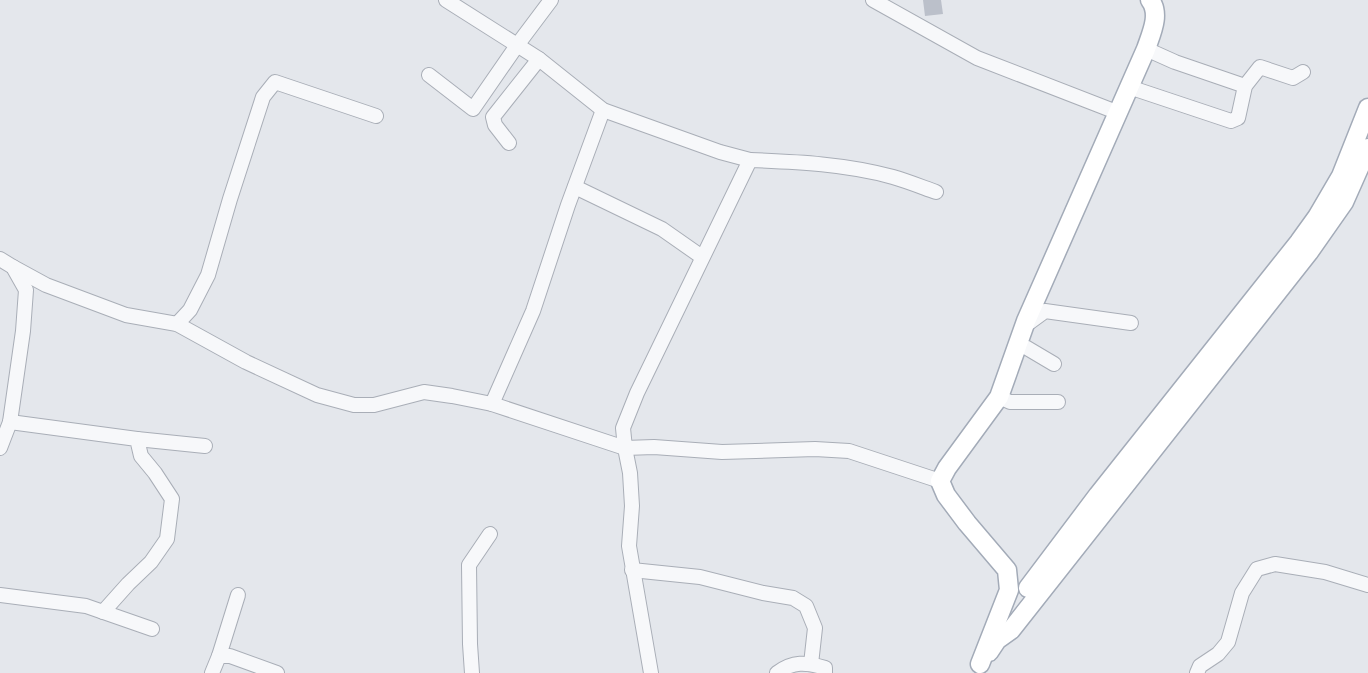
<svg xmlns="http://www.w3.org/2000/svg" width="1368" height="673" font-family="'DejaVu Sans',sans-serif">
	<style>
		.building { fill: #bbc0ca }
		.lines { fill: none; stroke-linecap: round; stroke-linejoin: round }
		.minor-casing { stroke: #a9aeb7; stroke-width: 16 }
		.major-casing { stroke: #a3abb8; stroke-width: 21 }
		.minor { stroke: #f7f8fa; stroke-width: 14 }
		.major { stroke: #fff; stroke-width: 18 }
	</style>
	<rect width="100%" height="100%" fill="#e4e7ec"/>
	<polygon class="building" points="923,0 941,0 943,14 925,16"/>
	<g class="lines">
		<g class="minor-casing">
			<g id="minor">
				<polyline points="446,0 539,59 603,110 720,152 750,160"/>
				<polyline points="873,0 977,58 1119,113"/>
				<polyline points="1146,49 1175,62 1245,86"/>
				<polyline points="429,75 473,109 518,44 551,0"/>
				<polyline points="1129,87 1231,121 1238,118 1245,86 1260,67 1293,78 1303,72"/>
				<polyline points="509,143 495,125 493,117 539,59"/>
				<polyline points="575,187 662,229 702,257"/>
				<path d="M936 192C922 187 907 181 893 177 846 164 798 162 750 160L637 393 623 428 625 448 654 447 722 452 815 449 849 451 940 481"/>
				<polyline points="0,259 13,267 26,290 23,331 10,422 0,448"/>
				<polyline points="13,267 46,285 126,315 177,324 246,362 317,395 354,405 374,405 424,392 452,396 492,404 625,448 630,473 632,506 629,546 651,673"/>
				<polyline points="1026,321 1030,322 1045,311 1131,323"/>
				<polyline points="177,324 190,310 208,275 230,199 263,97 275,82 376,116"/>
				<polyline points="1017,345 1027,348 1054,364"/>
				<polyline points="999,397 1010,402 1058,402"/>
				<polyline points="492,404 533,311 568,205 603,110"/>
				<polyline points="10,422 137,439 141,456 155,473 172,499 167,539 151,562 128,584 103,612"/>
				<polyline points="137,439 205,446"/>
				<polyline points="632,570 700,577 763,593 793,598 806,606 815,628 811,664"/>
				<polyline points="0,595 86,606 152,629"/>
				<polyline points="219,656 238,595"/>
				<polyline points="212,673 219,656 230,656 277,673"/>
				<polyline points="472,673 470,644 469,565 490,534"/>
				<path d="M777 673C793 661 806 662 825 668V673"/>
				<polyline points="1197,673 1200,666 1218,654 1228,642 1242,593 1257,569 1275,564 1325,572 1368,585"/>
			</g>
		</g>
		<g class="major-casing">
			<g id="major">
				<polyline points="1028,588 1098,495 1299,242 1317,217 1341,176 1368,108"/>
				<polyline points="989,652 997,640 1011,630 1309,252 1344,202 1368,148"/>
				<path d="M980 664 1009 590 1007 570 967 523 946 495 940 481 947 468 999 397 1026 321 1146 49C1151 34 1161 14 1150 0"/>
			</g>
		</g>
		<use href="#minor" class="minor"/>
		<use href="#major" class="major"/>
	</g>
</svg>
